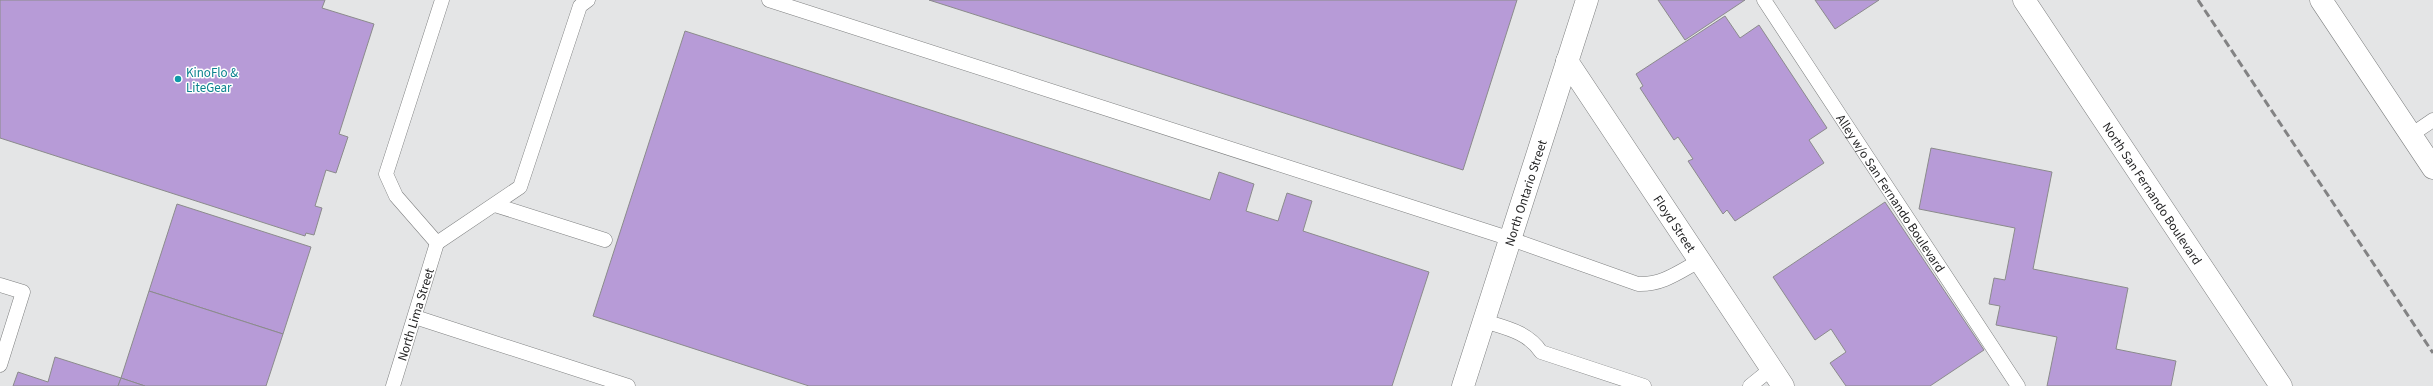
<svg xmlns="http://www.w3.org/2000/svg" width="2433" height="386" font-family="'Source Sans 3',sans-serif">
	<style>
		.building { fill: #b79bd7; stroke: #8b8b8c }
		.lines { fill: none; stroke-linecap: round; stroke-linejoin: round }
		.lane-casing { stroke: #7f8081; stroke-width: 15 }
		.street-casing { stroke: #7f8081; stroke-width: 23 }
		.secondary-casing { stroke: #7f8081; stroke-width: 23 }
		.primary-casing { stroke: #7f8081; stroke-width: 23 }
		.lane { stroke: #fff; stroke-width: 14 }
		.street { stroke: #fff; stroke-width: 22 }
		.secondary { stroke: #fff; stroke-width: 22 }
		.primary { stroke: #fff; stroke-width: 22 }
		.rail { stroke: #838384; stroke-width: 3; stroke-dasharray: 8 4; stroke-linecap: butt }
		.culture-dot { fill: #0f9aa8; stroke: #fff; stroke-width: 1.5 }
		.labels { text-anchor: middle; stroke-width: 3; stroke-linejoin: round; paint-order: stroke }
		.culture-label { font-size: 13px; fill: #0d838f; stroke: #fff; text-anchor: start }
		.street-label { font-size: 13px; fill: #252526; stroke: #fff }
	</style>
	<rect width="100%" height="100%" fill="#e4e5e6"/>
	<g class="building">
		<polygon points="0,0 325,0 322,8 374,24 339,134 348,137 336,173 326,170 315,206 322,208 314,235 306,233 305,236 0,138"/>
		<polygon points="929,0 1517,0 1463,170"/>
		<polygon points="1658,0 1745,0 1685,40"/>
		<polygon points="1815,0 1879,0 1835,29"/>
		<polygon points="1725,16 1740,38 1759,25 1827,128 1809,140 1824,163 1735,221 1727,210 1723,214 1688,161 1693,159 1678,137 1674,140 1640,88 1643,86 1636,74"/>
		<polygon points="685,31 1210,200 1219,172 1254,184 1246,211 1278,221 1287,193 1312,201 1303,231 1429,272 1392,386 809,386 593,316"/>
		<polygon points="1931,148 2052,172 2033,269 2128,288 2116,349 2176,361 2171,386 2047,386 2057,337 1996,325 2000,306 1989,304 1994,278 2005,280 2015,228 1919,209"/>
		<polygon points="1885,202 1984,350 1930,386 1846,386 1830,363 1846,352 1831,329 1815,340 1773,277"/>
		<polygon points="177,204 311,247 283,334 149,291"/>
		<polygon points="149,291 283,334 266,386 145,386 121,378"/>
		<polygon points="55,357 121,378 118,386 13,386 18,372 48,382"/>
		<polygon points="121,378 145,386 118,386"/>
	</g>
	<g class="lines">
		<g class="lane-casing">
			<g id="lane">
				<path d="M769 0 1511 239 1638 284C1662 285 1679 272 1699 261"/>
				<path id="s1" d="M1764 0 2018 386"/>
				<polyline points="2411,135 2433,120"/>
				<polyline points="495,205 605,240"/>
				<polyline points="437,243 520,187 580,6 588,0"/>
				<polyline points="437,243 396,196 386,174 442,0"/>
				<polyline points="0,285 23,292 0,365"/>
				<polyline points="415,317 628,386"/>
				<path d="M1484 321C1506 328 1528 332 1541 352L1644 386"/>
				<path id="s2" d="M393 386 437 243"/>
				<polyline points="1750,386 1771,369"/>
			</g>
		</g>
		<g class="street-casing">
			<g id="street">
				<path id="s3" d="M1567 61 1783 386"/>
				<path id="s4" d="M1463 386 1587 0"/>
			</g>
		</g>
		<g class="secondary-casing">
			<polyline id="secondary" points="2321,0 2433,168"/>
		</g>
		<g class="primary-casing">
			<g id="primary">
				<path id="s5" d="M2024 0 2281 386"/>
			</g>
		</g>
		<use href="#lane" class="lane"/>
		<use href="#street" class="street"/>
		<use href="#secondary" class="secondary"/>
		<use href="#primary" class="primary"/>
		<polyline class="rail" points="2198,0 2433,353"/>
	</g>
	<circle class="culture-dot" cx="178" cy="79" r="4"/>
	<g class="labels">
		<g class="culture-label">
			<text x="186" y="77">KinoFlo &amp;<tspan x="186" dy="15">LiteGear</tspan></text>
		</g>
		<g class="street-label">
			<text dy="5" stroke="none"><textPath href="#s4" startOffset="203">North Ontario Street</textPath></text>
			<text dy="5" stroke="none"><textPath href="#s1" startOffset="231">Alley w/o San Fernando Boulevard</textPath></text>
			<text dy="5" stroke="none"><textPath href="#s5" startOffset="232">North San Fernando Boulevard</textPath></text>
			<text dy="5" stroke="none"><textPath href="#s3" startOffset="195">Floyd Street</textPath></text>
			<text dy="5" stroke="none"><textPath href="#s2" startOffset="75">North Lima Street</textPath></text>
		</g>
	</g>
</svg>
